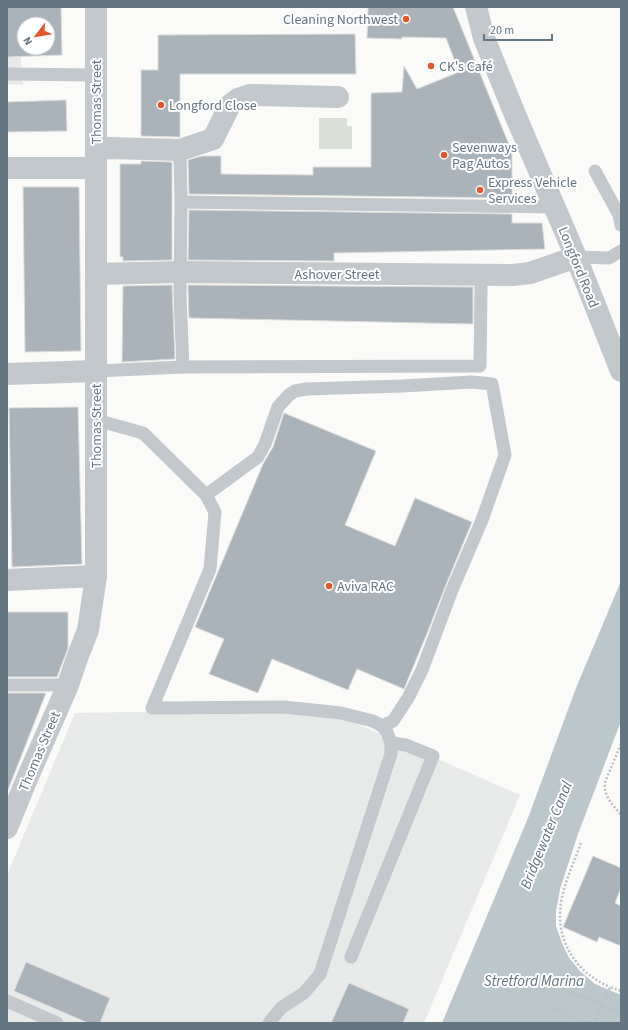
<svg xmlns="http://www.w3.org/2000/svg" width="628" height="1030" font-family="'Source Sans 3',sans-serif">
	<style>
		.built { fill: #e8e9e9 }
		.green { fill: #dadfd7 }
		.water { fill: #bbc7cb }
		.building { fill: #aab3b9; stroke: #dcdcda; fill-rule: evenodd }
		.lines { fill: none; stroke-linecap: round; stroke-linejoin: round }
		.path { stroke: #bbbfc2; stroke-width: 2.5; stroke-dasharray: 2 2; stroke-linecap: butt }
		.service { stroke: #c3c8cc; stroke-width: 13 }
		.minor { stroke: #c3c8cc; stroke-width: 22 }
		.poi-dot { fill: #e4572e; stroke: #fff; stroke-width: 1.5 }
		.labels { text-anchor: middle; stroke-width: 4; stroke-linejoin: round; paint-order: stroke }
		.poi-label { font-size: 14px; fill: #657683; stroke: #fff; text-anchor: start }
		.street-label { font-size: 14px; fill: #657683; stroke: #fff }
		.water-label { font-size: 15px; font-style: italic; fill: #60757c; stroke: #fff }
	</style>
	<rect width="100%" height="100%" fill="#fafaf8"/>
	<g class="built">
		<polygon points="7,7 17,7 23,85 7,84"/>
		<polygon points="302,709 339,716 520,795 424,1023 7,1023 7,875 75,713"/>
	</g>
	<polygon class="green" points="319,118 347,118 347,126 352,126 352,149 319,149"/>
	<polygon class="water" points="621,581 621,721 578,834 560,889 556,911 556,926 562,943 569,958 580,971 595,984 621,995 621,1023 442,1023 528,818 576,688"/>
	<g class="building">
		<path d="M7 7H61L62 55 7 57ZM24 24H48V48H24Z"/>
		<polygon points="368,7 453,7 512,152 512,198 189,194 188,160 202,156 221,156 221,174 313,175 313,167 371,167 371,93 402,92 404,66 417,89 459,72 446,38 402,37 402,39 367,38"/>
		<polygon points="355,34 356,74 180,74 180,137 178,137 141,136 141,70 158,70 158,35"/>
		<polygon points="66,100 67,131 7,132 7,102"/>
		<polygon points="141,161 172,162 172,260 123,261 123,257 120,257 120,164 141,164"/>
		<polygon points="23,187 79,187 81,351 25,352"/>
		<polygon points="189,210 512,214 512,223 542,223 545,249 334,253 334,261 188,260"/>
		<polygon points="172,285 175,359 122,362 123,286"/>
		<polygon points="188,285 473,287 473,324 189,318"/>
		<polygon points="78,407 82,564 12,567 9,408"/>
		<polygon points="284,413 376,451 345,525 395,546 415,498 472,522 445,587 428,631 404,689 357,669 348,690 272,659 258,693 209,674 224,639 195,627 263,464 273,447"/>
		<polygon points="7,612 68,612 68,648 57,677 7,677"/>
		<polygon points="7,693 46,693 8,790 7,790"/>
		<polygon points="593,856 621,868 621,888 615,903 621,906 621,946 599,937 597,942 563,927"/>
		<polygon points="26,962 110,998 100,1023 88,1023 14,991"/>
		<polygon points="349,983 409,1009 403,1023 331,1023"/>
	</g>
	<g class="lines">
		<g class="path">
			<path d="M621 744 605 782C603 796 613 805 621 815"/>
			<path d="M581 843C575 860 567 876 563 893 552 934 572 971 610 987"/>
			<polyline points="563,989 621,1013"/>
			<polyline points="555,1009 588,1023"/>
			<polyline points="595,1023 610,987 621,991"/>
		</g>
		<g class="service">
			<polyline points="7,74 96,75"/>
			<polyline points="180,150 181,202 180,296 183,367"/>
			<polyline points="595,171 619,215 621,225"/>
			<polyline points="181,202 555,207"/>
			<polyline points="576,257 609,258 621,251"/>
			<polyline points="96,371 183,367 480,366 481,289 481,275"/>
			<polyline points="96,420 143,433 206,495 215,512 210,569 152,708 284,707 341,713 373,721 382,726 387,732 391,743 391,754 387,766 320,974 304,993 281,1008 269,1023"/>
			<polyline points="206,495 258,457 265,444 278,407 289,395 295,391 306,389 402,386 472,382 492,384 505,455 482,520 452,590 422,670 408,698 393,721 382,726"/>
			<polyline points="7,685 68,685"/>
			<polyline points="351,957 433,756 406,745 391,743"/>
			<polyline points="7,1001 57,1023"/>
		</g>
		<g class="minor">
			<polyline points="476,7 484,38 516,117 576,257 621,371"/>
			<polyline points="96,149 110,148 180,150 213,139 230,105 238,99 250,95 338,97"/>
			<polyline points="7,168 96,168"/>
			<polyline points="96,274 180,272 513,275 530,273 576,257"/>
			<polyline points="7,374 96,371"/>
			<polyline points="7,580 96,576"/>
			<polyline points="7,828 26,781 68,685 76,661 88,630 96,576 96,7"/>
		</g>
	</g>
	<g class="poi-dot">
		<circle cx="406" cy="19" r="4"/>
		<circle cx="431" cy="66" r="4"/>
		<circle cx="161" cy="105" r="4"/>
		<circle cx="444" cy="155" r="4"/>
		<circle cx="480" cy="190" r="4"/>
		<circle cx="329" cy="586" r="4"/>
	</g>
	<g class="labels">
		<g class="poi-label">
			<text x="398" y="24" text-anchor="end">Cleaning Northwest</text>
			<text x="439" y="71">CK's Café</text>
			<text x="169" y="110">Longford Close</text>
			<text x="452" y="152">Sevenways<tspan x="452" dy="16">Pag Autos</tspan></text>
			<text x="488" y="187">Express Vehicle<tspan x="488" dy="16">Services</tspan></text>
			<text x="337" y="591">Aviva RAC</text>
		</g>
		<g class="street-label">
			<text transform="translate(96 102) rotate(-90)" y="5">Thomas Street</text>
			<text transform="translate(579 267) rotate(68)" y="5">Longford Road</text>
			<text x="337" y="279">Ashover Street</text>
			<text transform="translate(96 426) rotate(-90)" y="5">Thomas Street</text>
			<text transform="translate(39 751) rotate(-67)" y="5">Thomas Street</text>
		</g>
		<g class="water-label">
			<text transform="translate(546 835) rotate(-68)" y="5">Bridgewater Canal</text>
			<text x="534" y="986">Stretford Marina</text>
		</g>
	</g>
	<rect width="628" height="1030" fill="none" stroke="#657683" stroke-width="16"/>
	<g transform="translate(36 36) rotate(239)"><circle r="19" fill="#ffffff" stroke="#c1c8cd"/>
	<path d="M0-3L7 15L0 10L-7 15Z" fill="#e4572e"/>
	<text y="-6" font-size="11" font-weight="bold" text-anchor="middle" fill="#657683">N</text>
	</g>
	<path d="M484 34v6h68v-6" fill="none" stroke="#657683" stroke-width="2"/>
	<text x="490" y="34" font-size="12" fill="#657683" stroke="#ffffff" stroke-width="3" paint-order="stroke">20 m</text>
</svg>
